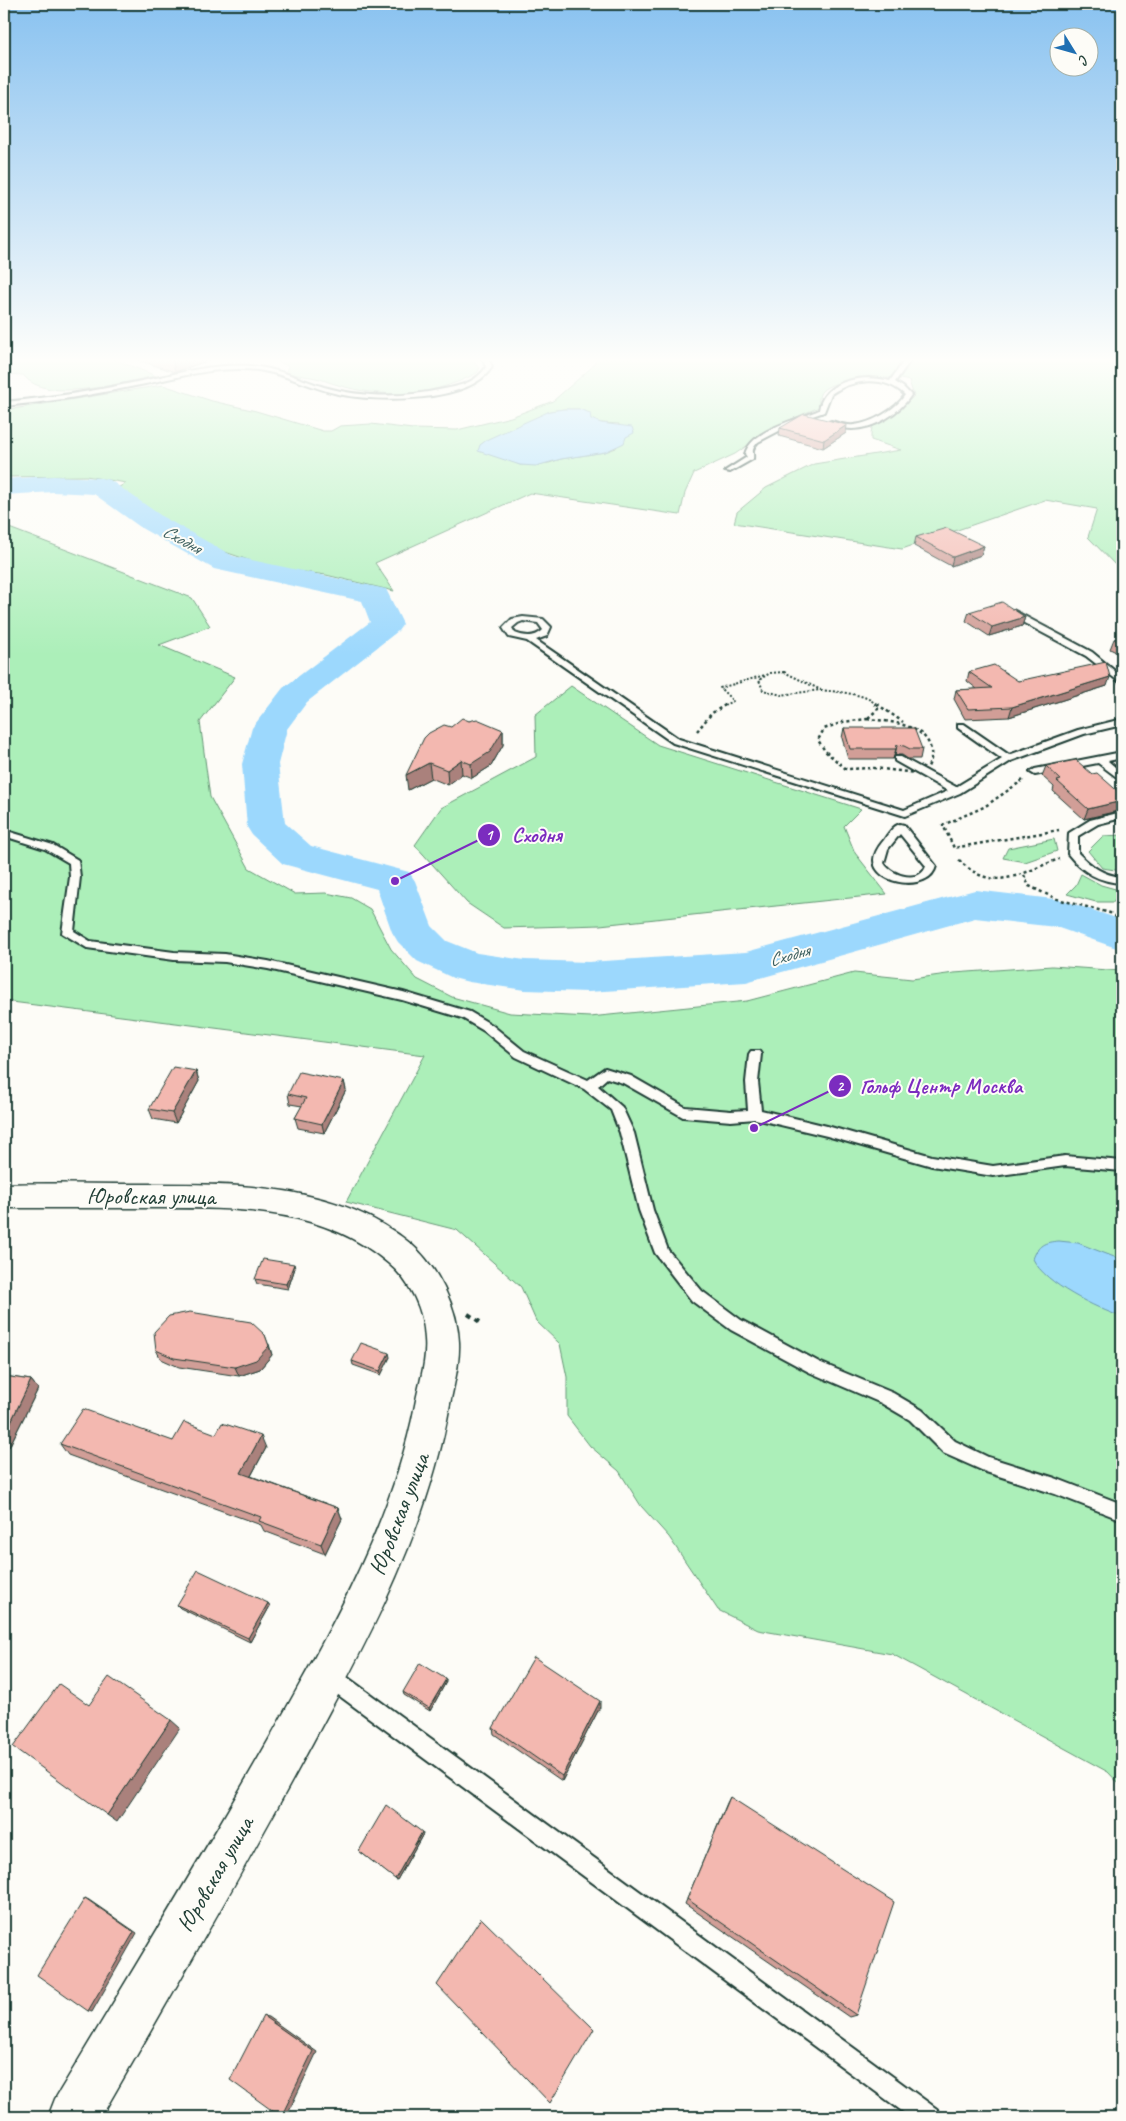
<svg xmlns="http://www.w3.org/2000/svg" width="1126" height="2121" font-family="Caveat,sans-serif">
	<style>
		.green { fill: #acefb9; stroke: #669676; fill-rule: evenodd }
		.water { fill: #9cd8fd; stroke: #6a9aad }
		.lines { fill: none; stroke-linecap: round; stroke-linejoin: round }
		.river { fill: #9cd8fd; fill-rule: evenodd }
		.service-casing { stroke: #1f3d34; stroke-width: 4 }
		.tertiary-casing { stroke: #1f3d34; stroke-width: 3 }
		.path-far2 { stroke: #1f3d34; stroke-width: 2; stroke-dasharray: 2 2; stroke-linecap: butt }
		.path-far1 { stroke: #1f3d34; stroke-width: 2.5; stroke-dasharray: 3 3; stroke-linecap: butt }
		.path { stroke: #1f3d34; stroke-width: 4; stroke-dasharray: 5 5; stroke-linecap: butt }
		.service { fill: #fdfcf7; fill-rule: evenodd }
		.tertiary { fill: #fdfcf7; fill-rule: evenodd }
		.wall { fill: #d19e97; stroke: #1f3d34 }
		.shaded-wall { fill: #aa817b; stroke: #1f3d34 }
		.building { fill: #f3b8b0; stroke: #1f3d34 }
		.labels { text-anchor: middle; stroke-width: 4; stroke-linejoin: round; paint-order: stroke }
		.far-water-label { font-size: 18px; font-style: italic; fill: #385c5c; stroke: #fdfcf7 }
		.near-street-label { font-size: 24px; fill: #1f3d34; stroke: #fdfcf7 }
		.leader { fill: none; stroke: #7b2cbf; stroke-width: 2 }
		.callout-dot { fill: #7b2cbf; stroke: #fdfcf7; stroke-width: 2 }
		.mark-label { font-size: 15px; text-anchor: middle; font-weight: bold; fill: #fff }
		.callout-label { font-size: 21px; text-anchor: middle; font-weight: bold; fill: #7b2cbf; stroke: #fdfcf7; stroke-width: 4; stroke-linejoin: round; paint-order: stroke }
	</style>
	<rect width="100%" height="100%" fill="#fdfcf7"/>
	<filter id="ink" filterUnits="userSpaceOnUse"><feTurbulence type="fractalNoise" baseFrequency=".02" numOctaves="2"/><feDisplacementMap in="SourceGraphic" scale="10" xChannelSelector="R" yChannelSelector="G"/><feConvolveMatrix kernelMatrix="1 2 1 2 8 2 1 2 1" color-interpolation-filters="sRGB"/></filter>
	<g filter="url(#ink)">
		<g class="green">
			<path d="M4 358H111L156 376C122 382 47 405 23 375L4 374Z"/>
			<path d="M270 358H468L480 368 477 373C426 400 373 399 320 379 309 376 297 376 286 372L288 366Z"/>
			<path d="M597 358H1122V572L1088 537 1097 509 1045 500 902 549 734 523 737 512 766 488 814 464 901 450 871 440C871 437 871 431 872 428 877 419 905 406 914 396L909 381C891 375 836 377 822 391 818 395 819 402 819 407L774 427 735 454 694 473 685 493 680 515 530 493 375 563 394 591 326 575 269 567 216 549 165 524 114 490 126 483 86 476 4 477V409L19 408 163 385 212 401 256 411 323 431H331L340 426 371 424 413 429 457 430 511 417 553 401 592 367ZM564 409H579L591 419 601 423 619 424 616 448 605 452 561 459 549 463 520 465 480 445 550 411Z"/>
			<polygon points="4,526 192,598 210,626 159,645 235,677 200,722 210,797 249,868 295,894 326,893 351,898 370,909 391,949 417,979 452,997 510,1013 590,1017 747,1001 854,973 912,979 954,973 1052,966 1122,971 1122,1787 1108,1772 892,1654 758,1630 718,1610 669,1537 641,1506 619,1471 590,1446 567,1416 567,1377 560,1344 536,1321 521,1287 457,1230 346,1202 425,1055 4,1001"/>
			<polygon points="571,686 658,745 861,809 844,826 855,853 887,894 600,925 504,928 467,903 415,845 441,808 536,757 535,715"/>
			<polygon points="1122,835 1122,871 1102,868 1088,851 1103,836"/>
			<polygon points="1054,839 1057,851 1025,862 1003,858 1008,848"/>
			<polygon points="1081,874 1101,885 1119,890 1114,902 1096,902 1067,894 1076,885"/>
		</g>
		<g class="water">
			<polygon points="564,409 579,409 590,413 591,419 601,423 632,427 634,433 626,437 624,443 605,452 561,459 536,466 520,465 478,451 480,445 488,439 550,411"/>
			<path d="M1059 1241 1078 1243 1122 1260V1317C1096 1308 1045 1284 1033 1259 1038 1245 1044 1242 1059 1241Z"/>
		</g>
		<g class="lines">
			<polygon class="river" points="53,476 101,478 110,480 163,517 233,556 386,589 403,624 398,631 307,702 287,729 278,764 285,823 311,846 409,872 415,881 432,926 447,941 477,953 525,960 588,962 746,952 975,890 1062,900 1122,920 1122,950 1056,927 975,918 746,982 588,992 525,990 469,982 453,978 417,961 398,942 392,932 377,889 283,864 252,835 247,827 242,764 252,728 283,688 370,622 362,601 214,569 143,529 94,494 53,492 4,495 4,479"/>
			<g class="service-casing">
				<g id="service">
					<path d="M482 358H488L492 367C470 404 376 402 338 394 311 388 286 374 258 370 216 365 176 378 135 386 92 395 48 402 4 406V402C47 398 89 392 132 383 174 375 215 361 259 367 281 370 302 380 324 387 363 398 404 398 444 389 460 386 477 382 486 367Z"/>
					<path d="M906 358H912L895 382 903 387 911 395C900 413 874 429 852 429 844 429 836 426 829 424V422L831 421C839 423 846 426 854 425 872 423 895 410 905 395 884 375 853 379 831 394L824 412 798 421 758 442C750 451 754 451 753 459L730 472 725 471 747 457 745 454C752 429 798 420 819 410 824 379 864 374 890 381Z"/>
					<polygon points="1007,610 1013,610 1092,652 1122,677 1122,684 1086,656 1007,614"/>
					<path d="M523 617 543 619 551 627 547 636 536 640 679 739 904 810 948 791 895 761V757H901L956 787 1002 759 958 728V724H964L1009 755 1078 730 1122 719V725L1084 734 1011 761 960 793 905 816 673 743 527 641 509 637 503 628 512 619ZM523 621 538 623 543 630C535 638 525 637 515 633L512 628 518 623Z"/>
					<polygon points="1122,752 1122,758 1108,761 1122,773 1122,781 1098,763 1035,775 1030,772 1035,769"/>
					<path d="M1122 812V818L1098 824 1078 836V853C1092 867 1103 875 1122 877V883C1099 882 1082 872 1068 854L1069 833 1090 820Z"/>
					<path d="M900 824 904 825 936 866C930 893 874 885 874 860 874 853 879 846 884 840 888 834 893 826 900 824ZM900 834 926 866C921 884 891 876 884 863L888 849Z"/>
					<polygon points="4,830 53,845 78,860 80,877 74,931 90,941 174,952 225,954 268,961 403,992 470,1012 492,1025 524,1051 588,1080 605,1068 631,1076 685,1107 731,1111 748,1110 746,1082 749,1054 751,1051 759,1051 761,1054 758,1082 761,1110 827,1126 932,1156 993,1166 1065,1156 1122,1161 1122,1171 1065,1166 993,1176 932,1166 827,1136 755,1119 731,1121 683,1117 623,1083 607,1078 598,1086 622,1107 634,1133 653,1210 668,1250 702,1291 741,1320 819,1362 893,1393 922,1410 955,1441 988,1457 1055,1478 1122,1504 1122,1520 1055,1494 986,1472 943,1453 910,1420 881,1403 809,1372 731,1330 692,1301 655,1253 639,1210 620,1133 611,1110 584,1089 516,1057 484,1031 462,1018 402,1000 268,969 225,962 174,960 87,948 62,933 70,877 69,863 45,849 4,836"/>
					<polygon points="329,1667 336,1669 937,2109 940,2117 910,2117 322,1683 320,1676 322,1669"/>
				</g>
			</g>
			<g class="tertiary-casing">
				<path id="tertiary" d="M4 1184C48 1183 92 1184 137 1184 229 1184 335 1181 411 1244 437 1266 458 1308 459 1342 460 1363 454 1384 450 1404 429 1525 372 1633 314 1740 246 1867 173 1992 101 2117H48L55 2099C127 1980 199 1862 268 1741 328 1634 391 1527 415 1405 419 1384 427 1361 425 1339 424 1310 410 1281 388 1263 321 1205 228 1208 145 1208 98 1208 51 1208 4 1208Z"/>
			</g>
			<g class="path-far2">
				<polygon points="784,672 821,690 781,695 763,690 759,680 770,673"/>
				<path d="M821 690C835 692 868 693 876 705"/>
				<polyline points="875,703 879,705"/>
				<polyline points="724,705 733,701 720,688 765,675"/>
			</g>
			<g class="path-far1">
				<polyline points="877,704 903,722"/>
				<polyline points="868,718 878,709 875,704"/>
				<path d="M867 719C890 721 935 725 931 759 930 764 926 770 924 774L874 768 846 769 825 751 818 740 824 729 843 722Z"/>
				<polyline points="697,731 712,713 727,704"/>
				<polyline points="1023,780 984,807 943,825 954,848 1059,830"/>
				<path d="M959 860C994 895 1020 873 1059 859"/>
				<polyline points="1024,875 1029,886 1057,899 1110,913 1122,921"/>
			</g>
			<polyline class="path" points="468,1314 480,1322"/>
			<use href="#service" class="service"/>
			<use href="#tertiary" class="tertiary"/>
		</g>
		<g class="wall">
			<polygon points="132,358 215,358 175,372"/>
			<polygon points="780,428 846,433 823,448 779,436"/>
			<polygon points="916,537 984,546 981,555 951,566 914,546"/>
			<polygon points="969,612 1025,617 1022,626 989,636 966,621"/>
			<polygon points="1122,636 1122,655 1110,649 1114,639"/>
			<polygon points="969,672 1018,681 1107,686 1009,717 965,719 954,699 956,690 977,689 967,681"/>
			<polygon points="469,721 503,730 503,745 491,766 472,778 462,774 448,785 431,778 408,790 451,727"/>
			<polygon points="844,728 922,749 920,759 908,759 902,755 895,755 893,759 848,759 842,738"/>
			<polygon points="1046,766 1092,774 1122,795 1122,810 1084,819 1053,791 1054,787 1042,776"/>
			<polygon points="196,1071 199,1081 176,1123 153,1119 149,1109"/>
			<polygon points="344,1081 346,1090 324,1133 298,1128 295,1118 302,1106 290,1104 288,1094"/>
			<polygon points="295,1268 288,1289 257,1284 255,1279"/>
			<polygon points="269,1344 272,1355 260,1369 239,1376 179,1367 161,1359 156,1350"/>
			<polygon points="390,1357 381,1375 353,1365 352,1361"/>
			<polygon points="4,1376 31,1380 38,1389 9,1447 4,1446"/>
			<polygon points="173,1441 266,1448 251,1476 338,1508 342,1519 325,1554 264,1531 261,1525 68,1455 60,1444"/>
			<polygon points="268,1603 270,1606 250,1642 180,1608 177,1605"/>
			<polygon points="446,1682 430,1711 404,1695 403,1692"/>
			<polygon points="600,1707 562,1781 494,1734 493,1728"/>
			<polygon points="730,1797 856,2015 849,2017 685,1904 727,1803"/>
			<polygon points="423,1834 397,1880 359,1851"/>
		</g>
		<g class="shaded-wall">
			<polygon points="172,358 215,358 175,372"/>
			<polygon points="847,425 846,433 823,448 824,440"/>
			<polygon points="984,546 981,555 951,566 953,557"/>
			<polygon points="1025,617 1022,626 989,636 992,627"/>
			<polygon points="1110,677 1107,686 1009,717 1012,707"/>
			<polygon points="503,730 503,745 491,766 472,778 471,764"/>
			<polygon points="897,745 895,755 893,759 896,749"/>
			<polygon points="461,760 462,774 448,785 447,770"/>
			<polygon points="429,763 431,778 408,790 406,775"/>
			<polygon points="1122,801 1122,810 1084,819 1088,809"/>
			<polygon points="196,1071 199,1081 176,1123 172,1113"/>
			<polygon points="344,1081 346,1090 324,1133 322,1124"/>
			<polygon points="294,1264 295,1268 288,1289 286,1284"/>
			<polygon points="265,1335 272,1355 260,1369 239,1376 235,1367"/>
			<polygon points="389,1353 390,1357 381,1375 380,1371"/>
			<polygon points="31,1380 38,1389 9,1447 4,1441 4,1436"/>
			<polygon points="261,1436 266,1448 247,1483 241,1473"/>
			<polygon points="338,1508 342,1519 325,1554 321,1544"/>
			<polygon points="268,1603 270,1606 250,1642 248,1638"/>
			<polygon points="446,1679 446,1682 430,1711 429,1708"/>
			<polygon points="600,1701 600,1707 562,1781 562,1776"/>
			<polygon points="171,1720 180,1728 117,1822 107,1815"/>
			<polygon points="422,1832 423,1834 397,1880 395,1879"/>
			<polygon points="85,1898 89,1900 137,1933 92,2012 88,2011"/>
			<polygon points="263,2016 268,2017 317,2052 286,2117 281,2117"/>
		</g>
		<g class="building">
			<polygon points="804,414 847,425 824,440 780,428"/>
			<polygon points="947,528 984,546 953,557 916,537"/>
			<polygon points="1002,602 1025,617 992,627 969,612"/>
			<polygon points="1122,636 1122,644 1114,639"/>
			<polygon points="1106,662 1110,677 1012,707 968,709 956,690 992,688 969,672 994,665 1018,681"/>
			<polygon points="462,718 469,721 477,719 503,730 490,752 471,764 461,760 447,770 429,763 406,775 424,738 429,733 444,725 451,727"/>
			<polygon points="844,728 914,728 922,749 910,749 904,746 897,745 896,749 850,749"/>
			<polygon points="1076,760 1092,774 1097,773 1122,795 1122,801 1088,809 1057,781 1061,780 1046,766"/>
			<polygon points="173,1067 196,1071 172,1113 149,1109"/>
			<polygon points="299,1072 344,1081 322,1124 295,1118 306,1098 288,1094"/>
			<polygon points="263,1259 294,1264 286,1284 255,1279"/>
			<polygon points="190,1312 251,1322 265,1335 269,1346 256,1360 235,1367 174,1358 156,1350 154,1332 169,1316"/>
			<polygon points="361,1343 389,1353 380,1371 352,1361"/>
			<polygon points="4,1376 31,1380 4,1436"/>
			<polygon points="83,1409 173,1441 184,1422 216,1434 222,1423 261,1436 241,1473 338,1508 321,1544 259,1521 261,1517 60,1444"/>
			<polygon points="198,1570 268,1603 248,1638 177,1605"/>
			<polygon points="534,1657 600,1701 562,1776 493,1728"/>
			<polygon points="420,1663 446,1679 429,1708 403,1692"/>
			<polygon points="109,1677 171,1720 107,1815 13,1747 59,1684 89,1705"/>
			<polygon points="730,1797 894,1902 856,2015 687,1899"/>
			<polygon points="386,1805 422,1832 395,1879 359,1851"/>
			<polygon points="85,1898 134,1932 88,2011 37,1975"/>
			<polygon points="481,1918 594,2029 550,2103 437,1985"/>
			<polygon points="263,2016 313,2051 281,2117 230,2080"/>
		</g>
	</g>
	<linearGradient id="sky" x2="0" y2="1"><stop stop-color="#89c2f0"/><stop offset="0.55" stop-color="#fefefb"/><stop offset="1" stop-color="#fefefb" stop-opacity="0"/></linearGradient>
	<rect width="1126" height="655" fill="url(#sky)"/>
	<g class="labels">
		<g class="far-water-label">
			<text transform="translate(182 539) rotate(29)" y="6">Сходня</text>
			<text transform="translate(789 955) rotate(-15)" y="6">Сходня</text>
		</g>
		<g class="near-street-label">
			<text x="151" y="1204">Юровская улица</text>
			<text transform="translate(399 1514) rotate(-69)" y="8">Юровская улица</text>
			<text transform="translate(215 1874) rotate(-60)" y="8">Юровская улица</text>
		</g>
	</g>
	<path class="leader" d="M395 881L489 835M754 1128L840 1086"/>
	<g class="callout-dot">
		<circle cx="395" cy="881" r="5"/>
		<circle cx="754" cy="1128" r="5"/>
		<circle cx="489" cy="835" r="12"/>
		<circle cx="840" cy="1086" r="12"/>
	</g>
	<g class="mark-label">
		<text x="489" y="840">1</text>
		<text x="840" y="1091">2</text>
	</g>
	<g class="callout-label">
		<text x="537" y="842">Сходня</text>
		<text x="941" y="1093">Гольф Центр Москва</text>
	</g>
	<rect width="1126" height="2121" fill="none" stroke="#fdfcf7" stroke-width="20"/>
	<rect x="10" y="10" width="1106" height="2101" fill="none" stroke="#1f3d34" stroke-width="2" filter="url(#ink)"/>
	<g transform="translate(1074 52) rotate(127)"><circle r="24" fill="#fdfcf7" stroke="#a4b0a9"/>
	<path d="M0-4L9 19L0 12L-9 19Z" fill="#1f6fb2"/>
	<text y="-8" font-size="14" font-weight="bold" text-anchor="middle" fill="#1f3d34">С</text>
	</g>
</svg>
